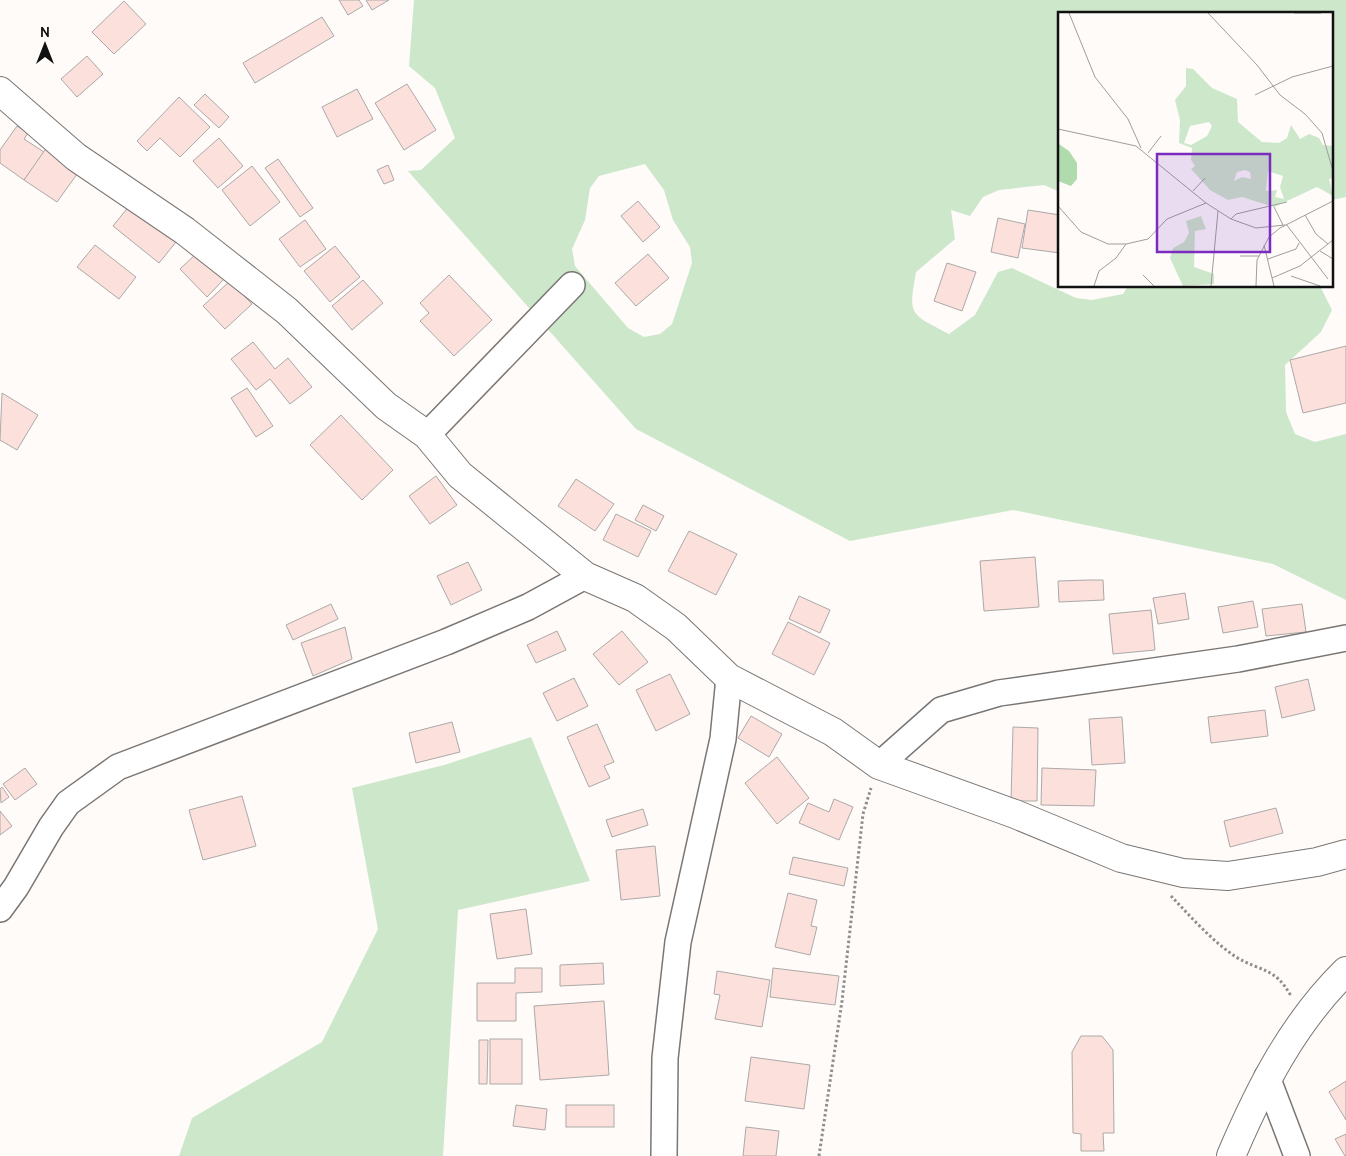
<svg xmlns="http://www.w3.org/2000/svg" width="1346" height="1156" font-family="Cabin,sans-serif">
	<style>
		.green { fill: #cde7cb; fill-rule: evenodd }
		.building { fill: #fbe0db; stroke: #aca9a8 }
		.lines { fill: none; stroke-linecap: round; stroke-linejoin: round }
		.minor-casing { stroke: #797674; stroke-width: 28 }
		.tertiary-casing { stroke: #797674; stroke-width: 30 }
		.secondary-casing { stroke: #797674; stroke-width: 30 }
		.path { stroke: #908e8d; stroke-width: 3; stroke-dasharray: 2.5 2.5; stroke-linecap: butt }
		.minor { stroke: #fff; stroke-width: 25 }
		.tertiary { stroke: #fff; stroke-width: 28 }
		.secondary { stroke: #fff; stroke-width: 28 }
		.inset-road { fill: none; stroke: #a09d9c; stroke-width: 1 }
		.view { fill: #7b2cbf; fill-opacity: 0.15; stroke: #7b2cbf; stroke-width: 2.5 }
		.inset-edge { fill: none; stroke: #121111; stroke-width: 2.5 }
	</style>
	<rect width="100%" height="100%" fill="#fefbf9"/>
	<g class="green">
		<path d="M414 0H1346V197L1332 200V14H1060V192L1044 185 999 190 983 197 970 216 951 210 955 239 916 272C908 317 910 313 949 334L975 315 998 272 1012 268 1076 298 1092 300 1123 294 1128 286H1320L1332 310 1321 332 1285 365 1286 412 1295 434 1315 442 1346 434V600L1273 564 1013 510 850 541 636 429 408 171 421 170 455 138 435 88 409 66ZM645 164 664 190 673 220 690 247 692 263 672 324 660 334 644 337 628 328 575 266 572 249 585 220 590 188 599 176Z"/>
		<polygon points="531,737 590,881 458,910 443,1156 179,1156 192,1118 322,1042 378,929 352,788 444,765"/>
	</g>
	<g class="building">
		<polygon points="339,0 359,0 363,6 348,15"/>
		<polygon points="366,0 389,0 372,10"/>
		<polygon points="124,1 146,24 114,54 92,32"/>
		<polygon points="322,17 334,36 255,83 243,63"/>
		<polygon points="87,56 103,74 77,97 61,79"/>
		<polygon points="407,84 436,130 404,150 375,103"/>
		<polygon points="357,89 373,119 337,137 322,107"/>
		<polygon points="205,94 229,117 219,128 194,105"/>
		<polygon points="179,97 210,127 180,157 160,138 147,151 137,141"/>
		<polygon points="17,126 28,133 24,139 44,152 24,180 0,163 0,150"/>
		<polygon points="219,138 243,166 218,188 193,161"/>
		<polygon points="47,147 80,170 57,202 24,180"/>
		<polygon points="278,159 313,208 300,217 265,168"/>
		<polygon points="388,165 394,180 384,184 377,170"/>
		<polygon points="252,166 280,202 250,226 222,190"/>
		<polygon points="134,200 180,237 159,263 113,226"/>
		<polygon points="638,201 660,227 643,242 621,216"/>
		<polygon points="1028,210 1060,215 1060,253 1022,248"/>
		<polygon points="998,218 1025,224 1018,258 991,252"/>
		<polygon points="305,220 326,249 300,267 279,239"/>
		<polygon points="95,245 136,277 119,299 77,267"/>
		<polygon points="335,246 360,277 330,302 304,271"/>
		<polygon points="198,252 224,279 207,297 180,269"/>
		<polygon points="648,254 669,278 636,306 615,283"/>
		<polygon points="947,263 976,272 962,311 934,301"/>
		<polygon points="449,275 492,320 454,356 420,321 429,313 420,303"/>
		<polygon points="363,280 383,303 352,330 332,306"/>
		<polygon points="230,281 252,304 225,329 203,306"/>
		<polygon points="253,342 275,369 288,358 312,387 290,404 270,379 256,390 231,359"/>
		<polygon points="1346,346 1346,403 1303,413 1290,360"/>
		<polygon points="247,388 273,426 256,437 231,398"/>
		<polygon points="2,393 38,415 17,450 0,440"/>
		<polygon points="341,415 393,470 362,500 310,445"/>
		<polygon points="436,476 457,505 430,524 409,496"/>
		<polygon points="576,479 614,504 595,531 558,506"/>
		<polygon points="643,505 664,516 656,531 635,520"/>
		<polygon points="616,514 651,531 638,557 603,540"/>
		<polygon points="689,531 737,554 716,595 668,571"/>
		<polygon points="1035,557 1039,607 984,611 980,561"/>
		<polygon points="468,562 482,590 451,605 437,576"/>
		<polygon points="1089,580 1103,580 1104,600 1059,602 1058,581"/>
		<polygon points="1185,593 1189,619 1158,624 1153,598"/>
		<polygon points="799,596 830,610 820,633 789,619"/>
		<polygon points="1253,601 1258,627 1223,633 1218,607"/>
		<polygon points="331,604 338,619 293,640 286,625"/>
		<polygon points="1302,604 1306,632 1266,636 1262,609"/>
		<polygon points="1151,610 1155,650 1113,654 1109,614"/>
		<polygon points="788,622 830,643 814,675 772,654"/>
		<polygon points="345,627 352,659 313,676 301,643"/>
		<polygon points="557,631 566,650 536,663 527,645"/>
		<polygon points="622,631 648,662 619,685 593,654"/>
		<polygon points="670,674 690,714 656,731 636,690"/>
		<polygon points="574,678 588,706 557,721 543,693"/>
		<polygon points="1308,679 1315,710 1282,718 1275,687"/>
		<polygon points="1265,710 1268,736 1211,743 1208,717"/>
		<polygon points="751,716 782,734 769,757 738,738"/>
		<polygon points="1122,717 1125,763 1092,765 1089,719"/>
		<polygon points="452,722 460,752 416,763 409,733"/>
		<polygon points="597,724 614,762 604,766 610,778 589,787 567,737"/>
		<polygon points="1013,727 1038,728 1037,801 1011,801"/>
		<polygon points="777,757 809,798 777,824 745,783"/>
		<polygon points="25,768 37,784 15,800 3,784"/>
		<polygon points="1042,768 1096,770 1094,806 1041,805"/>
		<polygon points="2,787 9,797 1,803 0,789"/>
		<polygon points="242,796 256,846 203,860 189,810"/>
		<polygon points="834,799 853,807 839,840 799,823 808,803 829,812"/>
		<polygon points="1276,808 1283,833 1230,847 1224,821"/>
		<polygon points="643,809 648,825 612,837 606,820"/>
		<polygon points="0,811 12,826 0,835"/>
		<polygon points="655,846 660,896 621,900 616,850"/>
		<polygon points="793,857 848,868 844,886 789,874"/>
		<polygon points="788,893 817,900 811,926 817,927 810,955 775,947"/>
		<polygon points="526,909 532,954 497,959 490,914"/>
		<polygon points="603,963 604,984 560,986 560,965"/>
		<polygon points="515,968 542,968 542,992 516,993 516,1021 477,1021 477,983 515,983"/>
		<polygon points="773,968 839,976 835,1005 770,997"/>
		<polygon points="717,971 770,980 762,1027 715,1019 720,995 714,994"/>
		<polygon points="604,1001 609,1075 540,1080 534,1006"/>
		<polygon points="1081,1036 1102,1036 1113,1050 1114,1133 1103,1133 1104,1151 1081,1151 1081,1134 1073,1133 1072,1052"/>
		<rect x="490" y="1039" width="32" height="45"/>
		<polygon points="479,1040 488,1040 487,1084 479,1084"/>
		<polygon points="751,1057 810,1065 804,1109 745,1101"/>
		<polygon points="1346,1081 1346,1120 1329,1092"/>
		<polygon points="516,1105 547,1109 545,1130 513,1126"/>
		<rect x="566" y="1105" width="48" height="22"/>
		<polygon points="746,1127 779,1131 776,1156 743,1156"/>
		<polygon points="1346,1134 1346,1156 1345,1156 1335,1139"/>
	</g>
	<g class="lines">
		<g class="minor-casing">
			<g id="minor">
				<polyline points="427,435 572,285"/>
				<polyline points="879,765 941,710 999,693 1238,659 1346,638"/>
				<polyline points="0,909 16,887 51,827 68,803 118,767 446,642 528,607 585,576"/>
				<polyline points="1267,1077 1297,1156"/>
				<polyline points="664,1156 665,1058 678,942 723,739 729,678"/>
			</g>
		</g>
		<g class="tertiary-casing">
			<polyline id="tertiary" points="0,91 76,157 185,231 287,311 386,406 427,435 460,475 585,576 635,598 676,627 729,678 833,732 879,765 1015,814 1121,858 1183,873 1228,876 1317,862 1346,854"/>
		</g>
		<g class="secondary-casing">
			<path id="secondary" d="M1231 1156C1260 1088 1293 1023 1346 971"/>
		</g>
		<g class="path">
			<path d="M1171 896C1191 917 1212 941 1236 957 1261 972 1275 967 1291 996"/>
			<polyline points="819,1156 842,1001 863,814 871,788"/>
		</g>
		<use href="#minor" class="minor"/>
		<use href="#tertiary" class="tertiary"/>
		<use href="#secondary" class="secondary"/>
	</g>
	<g transform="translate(1058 12)">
		<rect width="275" height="275" fill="#fefbf9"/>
		<path d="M128 56 135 57 154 76 179 87 180 110 204 130 221 131 229 126 233 113 242 127 251 122 261 126 265 133 275 134V166L271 167 275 184 259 175 216 195 184 185 170 188 152 178 133 157 137 154 133 148 134 136 121 131 122 108 117 88 128 74ZM151 110 154 114 149 124 133 133 126 131 132 114ZM187 158 192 160 193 167 184 165 176 169 179 160ZM210 159 225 164 222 175 226 187 217 185 219 178 208 179ZM143 204 148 217 137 219 136 255 156 262V272L125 274 112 246 115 236 126 230 131 221 128 209Z" fill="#cde7cb" fill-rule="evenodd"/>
		<path d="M1 132 11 139 19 151V167L13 174 0 169Z" fill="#b0dbad"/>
		<path class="inset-road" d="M11 1 37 65 70 107 83 136M150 1 199 53 222 83 247 102 264 121 275 159M236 1H263M197 83 234 65 275 54M0 117 78 134 148 191 173 207 198 216 227 213M90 141 103 124M135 179 147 166M0 194 23 220 50 232H68M216 195 225 213M247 203 258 222 270 232M173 207 178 202 229 190M228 212 270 267M206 233 216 274M262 239 275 247M182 244H201M210 247 238 237 241 231M85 263 96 274M233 264 262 274M214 266 242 254 275 228M36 274 41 259 58 246 68 232 90 227 109 207 148 191M153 274 160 199M198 274 199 248 211 225 222 216 275 189"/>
		<path class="view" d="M99 142H212V240H99Z"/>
		<rect width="275" height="275" class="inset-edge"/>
	</g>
	<g transform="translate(45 45)" stroke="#fefbf9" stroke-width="4" paint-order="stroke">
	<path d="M0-4L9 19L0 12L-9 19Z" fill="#121111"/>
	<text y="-8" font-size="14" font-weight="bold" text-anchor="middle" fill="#121111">N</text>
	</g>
</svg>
